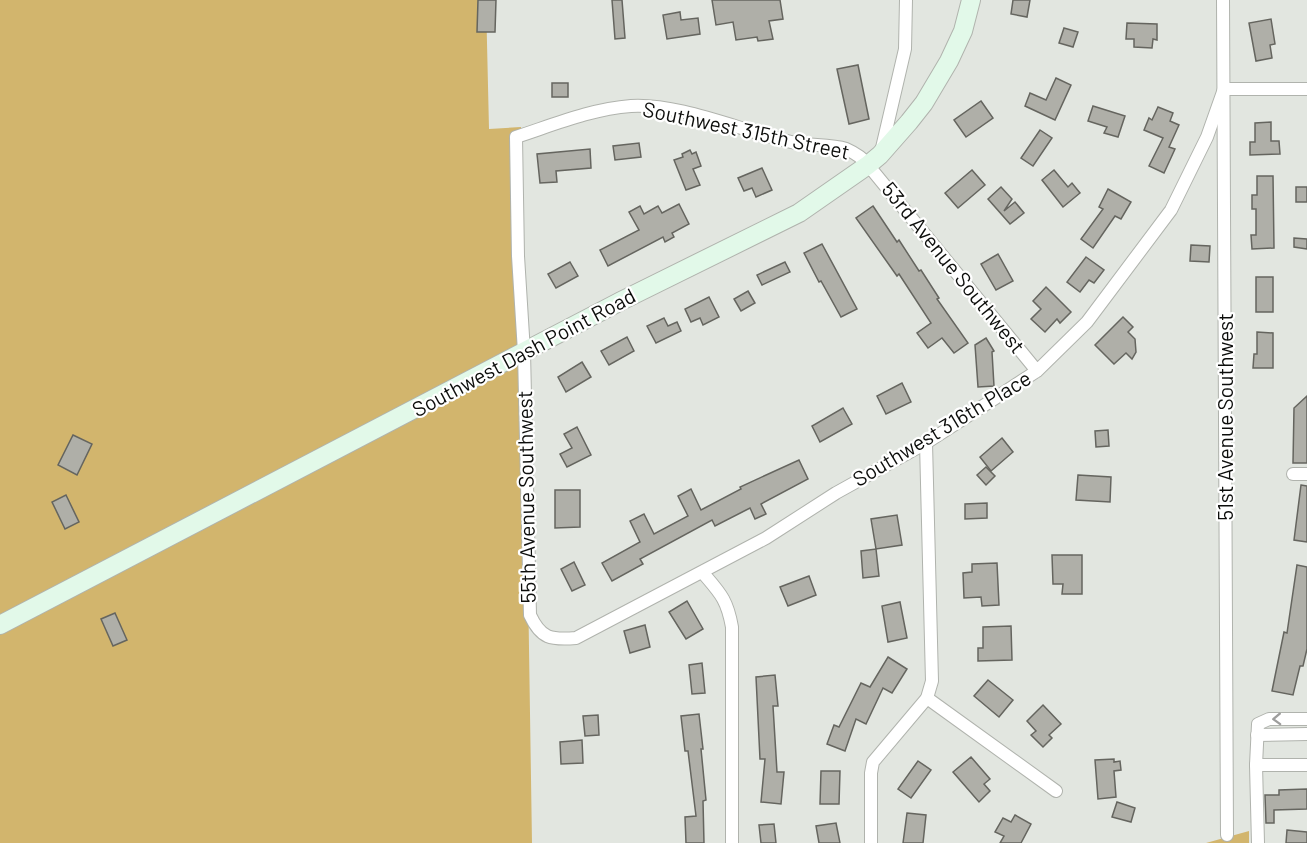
<svg xmlns="http://www.w3.org/2000/svg" width="1307" height="843" font-family="Barlow,sans-serif">
	<style>
		.green { fill: #d2b56d }
		.building { fill: #afafa8; stroke: #65655f; stroke-width: 1.5 }
		.lines { fill: none; stroke-linecap: round; stroke-linejoin: round }
		.street-casing { stroke: #b0b3ad; stroke-width: 14 }
		.secondary-casing { stroke: #b0b3ad; stroke-width: 20 }
		.street { stroke: #fff; stroke-width: 12 }
		.secondary { stroke: #e2f9e9; stroke-width: 18 }
		.oneway { stroke: #9e9e9d }
		.labels { text-anchor: middle; stroke-width: 4.5; stroke-linejoin: round; paint-order: stroke }
		.street-label { font-size: 21px; fill: #0c0d0b; stroke: #fff }
	</style>
	<rect width="100%" height="100%" fill="#e2e6e0"/>
	<g class="green">
		<polygon points="0,0 486,0 489,129 521,127 532,843 0,843"/>
		<polygon points="1249,831 1249,843 1206,843"/>
	</g>
	<g class="building">
		<polygon points="478,0 496,0 495,32 477,32"/>
		<polygon points="612,0 622,0 625,38 615,39"/>
		<polygon points="712,0 780,0 783,19 769,21 773,39 758,41 757,37 736,40 733,22 716,25"/>
		<polygon points="1013,0 1030,0 1027,17 1011,14"/>
		<polygon points="680,12 681,20 698,18 700,34 667,39 663,15"/>
		<polygon points="1271,19 1275,44 1270,45 1272,58 1256,61 1249,23"/>
		<polygon points="1127,23 1157,24 1157,40 1153,39 1152,48 1134,47 1134,39 1126,39"/>
		<polygon points="1064,28 1078,32 1073,47 1059,43"/>
		<polygon points="858,65 869,119 849,124 837,69"/>
		<polygon points="1056,78 1071,85 1055,120 1025,106 1030,93 1046,100"/>
		<rect x="552" y="83" width="16" height="14"/>
		<polygon points="981,101 993,118 966,137 954,120"/>
		<polygon points="1093,106 1125,116 1118,137 1104,133 1107,127 1088,121"/>
		<polygon points="1158,107 1173,113 1170,121 1179,125 1169,147 1175,149 1164,173 1149,166 1163,138 1144,130 1149,118 1152,120"/>
		<polygon points="1271,122 1271,141 1279,141 1280,154 1250,155 1250,142 1255,142 1255,123"/>
		<polygon points="1040,130 1052,138 1033,166 1021,158"/>
		<polygon points="639,143 641,157 615,160 613,146"/>
		<polygon points="590,149 591,168 556,171 557,182 540,183 537,154"/>
		<polygon points="690,150 692,154 696,152 701,166 693,169 700,185 686,190 674,160 683,157 682,154"/>
		<polygon points="762,168 772,190 756,197 752,188 744,191 738,178"/>
		<polygon points="972,170 985,185 958,208 945,193"/>
		<polygon points="1054,170 1068,187 1072,183 1080,193 1063,207 1042,180"/>
		<polygon points="1257,176 1273,176 1274,248 1252,249 1251,235 1256,235 1256,209 1252,209 1252,195 1257,195"/>
		<polygon points="1001,187 1012,199 1004,211 1015,202 1024,213 1010,224 988,199"/>
		<rect x="1296" y="187" width="11" height="15"/>
		<polygon points="1108,189 1131,202 1121,219 1115,216 1093,248 1081,239 1103,209 1099,207"/>
		<polygon points="679,204 689,224 672,233 674,237 665,242 663,237 608,266 600,250 639,230 629,212 640,206 644,214 658,206 662,213"/>
		<polygon points="873,206 897,242 899,240 919,271 921,270 939,298 937,299 968,343 954,353 942,338 928,348 917,333 931,323 899,274 897,276 856,218"/>
		<polygon points="1294,238 1307,239 1307,249 1294,247"/>
		<polygon points="822,244 857,309 841,317 821,281 819,282 804,253"/>
		<polygon points="1191,245 1210,246 1209,262 1190,261"/>
		<polygon points="998,254 1013,281 996,290 981,264"/>
		<polygon points="1086,257 1104,270 1094,283 1089,280 1080,292 1067,282"/>
		<polygon points="570,262 578,276 556,288 548,274"/>
		<polygon points="785,262 790,272 762,285 757,275"/>
		<rect x="1256" y="277" width="17" height="35"/>
		<polygon points="1046,287 1071,312 1060,323 1057,319 1045,332 1031,319 1041,309 1033,301"/>
		<polygon points="748,291 755,303 741,311 734,299"/>
		<polygon points="709,297 719,317 703,325 700,318 691,322 685,309"/>
		<polygon points="1123,317 1133,327 1128,332 1135,339 1136,352 1132,359 1126,353 1114,364 1095,345"/>
		<polygon points="664,318 668,326 677,322 681,331 656,343 647,326"/>
		<polygon points="1257,332 1273,333 1273,368 1253,368 1254,354 1257,354"/>
		<polygon points="627,337 634,351 609,365 601,351"/>
		<polygon points="986,338 994,351 992,352 994,386 978,387 975,345"/>
		<polygon points="582,362 591,377 566,392 558,377"/>
		<polygon points="902,383 911,402 886,414 877,396"/>
		<polygon points="1307,396 1307,463 1293,463 1294,408"/>
		<polygon points="843,408 852,424 820,442 812,426"/>
		<polygon points="577,427 591,455 567,467 560,454 572,448 564,434"/>
		<polygon points="1108,430 1109,446 1096,447 1095,431"/>
		<polygon points="73,435 92,444 77,475 58,465"/>
		<polygon points="1002,438 1013,452 991,471 980,457"/>
		<polygon points="799,460 808,479 761,504 766,514 755,519 750,508 715,526 712,520 640,559 643,564 612,581 602,563 640,542 630,521 644,514 654,534 688,516 678,496 691,489 701,510 741,489 740,487"/>
		<polygon points="986,467 995,476 986,485 977,475"/>
		<polygon points="1078,475 1111,477 1110,502 1076,500"/>
		<polygon points="1301,485 1307,486 1307,542 1294,540"/>
		<polygon points="555,490 580,490 580,527 555,528"/>
		<polygon points="66,495 79,522 65,529 52,502"/>
		<polygon points="987,503 987,518 965,519 965,504"/>
		<polygon points="897,515 902,545 876,549 871,519"/>
		<polygon points="876,549 879,576 863,578 861,551"/>
		<polygon points="1052,555 1082,555 1082,594 1062,594 1063,584 1053,584"/>
		<polygon points="574,562 585,585 572,591 561,569"/>
		<polygon points="997,563 999,605 982,606 981,597 964,598 963,573 972,572 972,564"/>
		<polygon points="1297,565 1307,567 1307,649 1303,666 1300,666 1293,695 1272,691 1284,632 1287,633"/>
		<polygon points="809,576 816,595 788,606 780,587"/>
		<polygon points="687,601 703,629 686,639 669,612"/>
		<polygon points="900,602 907,638 888,642 882,606"/>
		<polygon points="115,613 127,640 113,646 101,619"/>
		<polygon points="645,625 650,647 630,653 624,631"/>
		<polygon points="1011,626 1012,660 978,661 978,648 983,648 983,627"/>
		<polygon points="888,657 907,669 892,693 883,688 866,724 856,719 845,751 827,744 834,725 839,727 861,683 870,687"/>
		<polygon points="702,663 705,693 692,694 689,665"/>
		<polygon points="775,675 778,706 773,706 777,772 784,772 781,804 761,802 765,759 760,759 756,677"/>
		<polygon points="988,680 1013,700 999,717 974,696"/>
		<polygon points="1043,705 1061,724 1049,735 1052,738 1043,747 1031,735 1036,731 1027,721"/>
		<polygon points="699,714 703,749 701,749 706,800 703,801 704,843 686,843 685,817 696,816 688,751 685,751 681,716"/>
		<polygon points="598,715 599,735 585,736 583,716"/>
		<polygon points="582,740 583,763 561,764 560,742"/>
		<polygon points="971,757 990,779 984,784 990,791 979,802 953,772"/>
		<polygon points="1114,759 1114,762 1120,761 1121,770 1114,771 1116,797 1098,799 1095,760"/>
		<polygon points="918,761 931,770 911,798 898,789"/>
		<polygon points="821,771 840,771 839,804 820,804"/>
		<polygon points="1307,789 1307,809 1274,810 1274,823 1266,823 1265,795 1279,795 1279,790"/>
		<polygon points="1117,802 1135,808 1131,822 1112,817"/>
		<polygon points="907,813 926,815 923,843 903,843"/>
		<polygon points="1015,815 1031,824 1021,843 1000,843 1004,836 995,832 1003,818 1011,822"/>
		<polygon points="836,823 840,843 819,843 816,826"/>
		<polygon points="774,824 776,843 761,843 759,825"/>
		<polygon points="1287,830 1307,832 1307,843 1286,843"/>
	</g>
	<g class="lines">
		<g class="street-casing">
			<g id="street">
				<polyline points="1223,0 1227,835"/>
				<polyline points="881,152 905,49 906,0"/>
				<path d="M1037 371 868 165C862 157 855 153 846 149 831 144 812 146 796 143 746 133 681 103 631 106 591 109 553 125 516 137L518 256 524 352 530 615C541 639 551 640 576 638L766 538 836 493 926 443 1037 371 1087 322 1171 210 1207 137 1224 89H1307"/>
				<polyline points="1293,474 1307,474"/>
				<path d="M703 573C720 593 727 599 732 627V843"/>
				<polyline points="927,698 1056,791"/>
				<polyline points="1257,735 1307,734"/>
				<polyline points="1256,765 1307,765"/>
				<polyline points="871,843 871,773 873,762 927,698 932,681 926,443"/>
				<polyline points="1258,843 1256,765 1258,724 1269,719 1307,719"/>
			</g>
		</g>
		<g class="secondary-casing">
			<polyline id="secondary" points="0,625 621,301 799,213 868,165 880,155 909,122 924,103 949,61 963,31 971,0"/>
		</g>
		<use href="#street" class="street"/>
		<use href="#secondary" class="secondary"/>
	</g>
	<defs><path id="oneway-chevron" d="M-2-3.5L2.5 0L-2 3.5" fill="none" stroke-width="1.6" stroke-linecap="round" stroke-linejoin="round" transform="scale(1.5)"/></defs>
	<use class="oneway" href="#oneway-chevron" transform="translate(1277 719) rotate(178)"/>
	<g class="labels">
		<g class="street-label">
			<text transform="translate(746 131) rotate(12)" y="7">Southwest 315th Street</text>
			<text transform="translate(953 268) rotate(51)" y="7">53rd Avenue Southwest</text>
			<text transform="translate(524 353) rotate(-28)" y="7">Southwest Dash Point Road</text>
			<text transform="translate(1226 417) rotate(-90)" y="7">51st Avenue Southwest</text>
			<text transform="translate(942 429) rotate(-31)" y="7">Southwest 316th Place</text>
			<text transform="translate(527 497) rotate(-91)" y="7">55th Avenue Southwest</text>
		</g>
	</g>
</svg>
